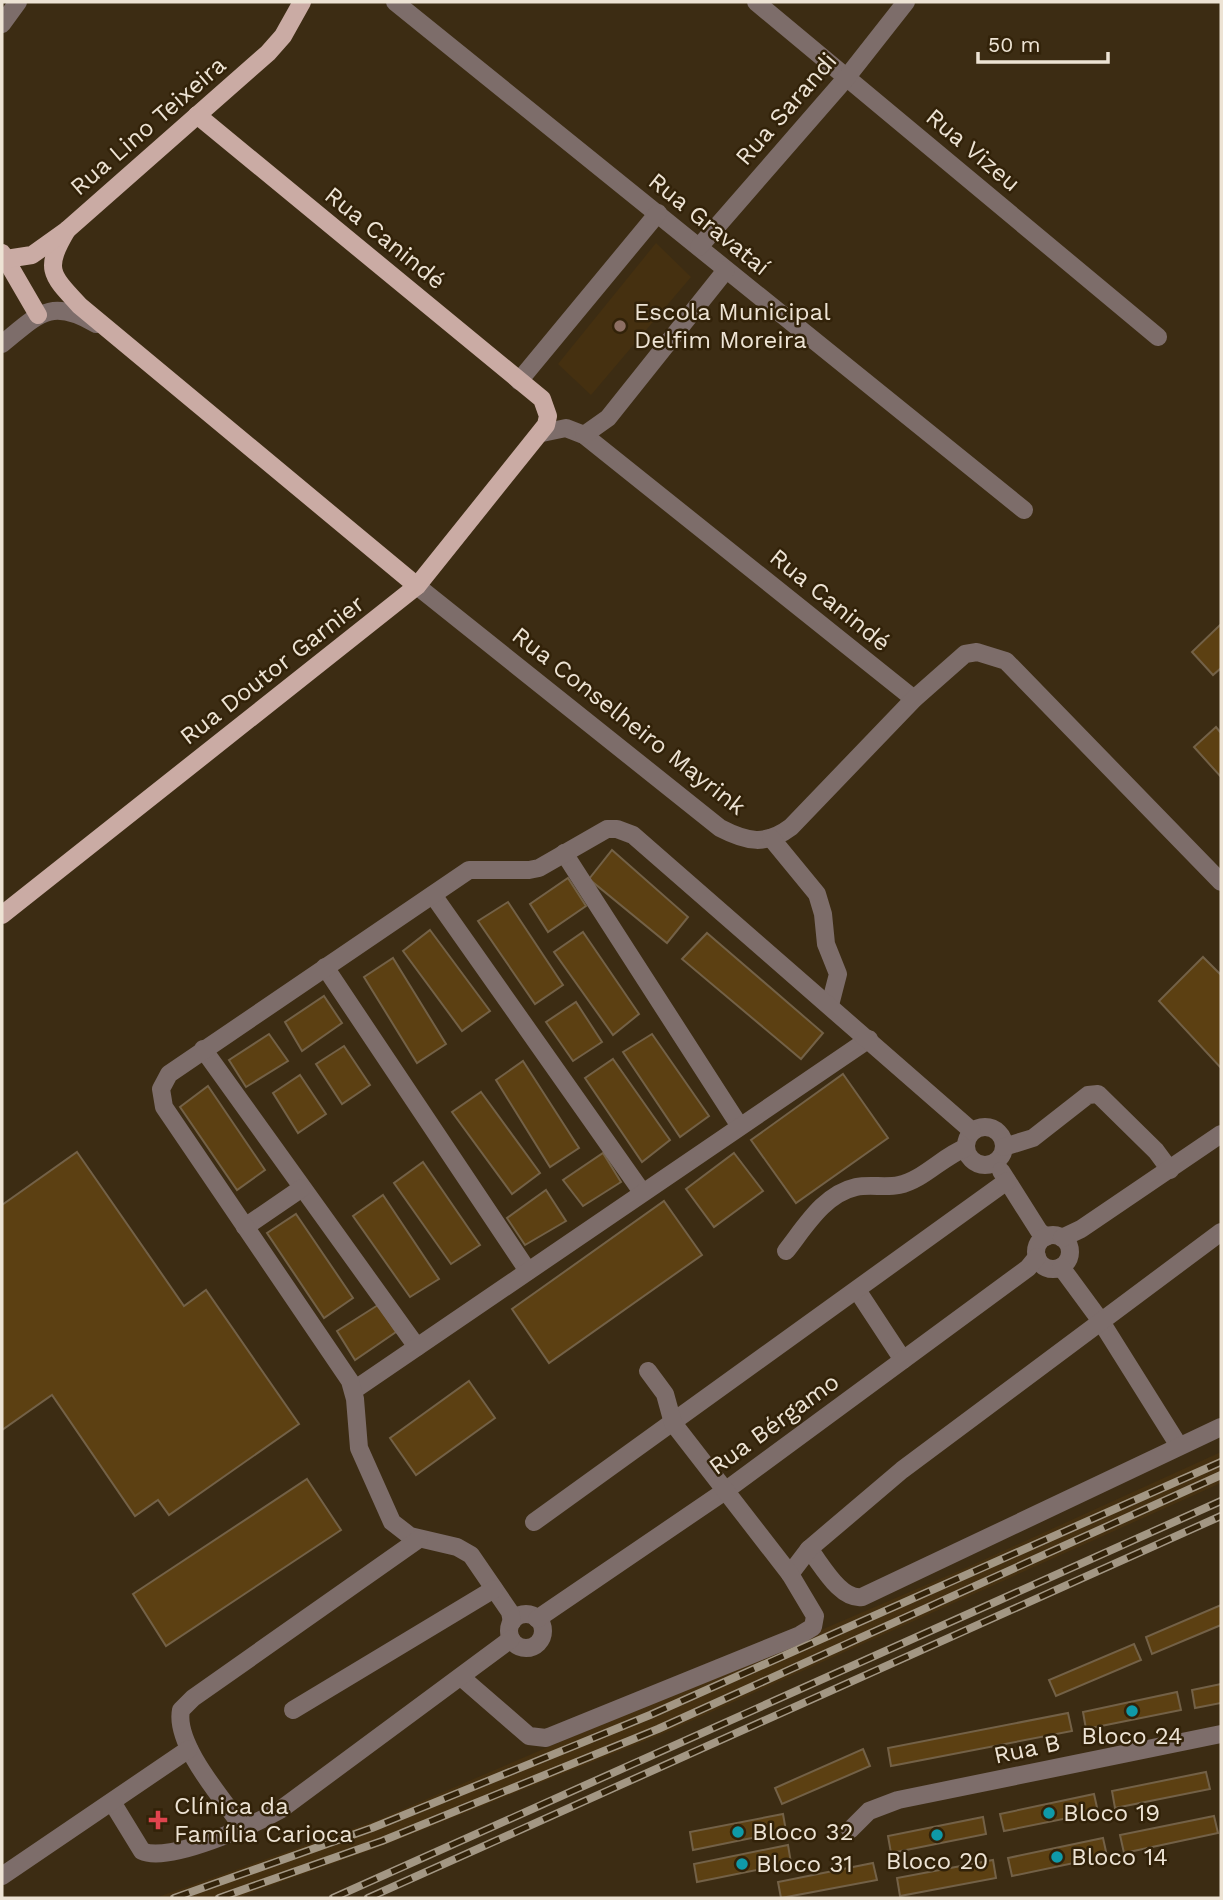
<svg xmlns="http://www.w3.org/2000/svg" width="1223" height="1900" font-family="'Work Sans',sans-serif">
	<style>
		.built { fill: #453010 }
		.building { fill: #5c4012; stroke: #736147; stroke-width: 2 }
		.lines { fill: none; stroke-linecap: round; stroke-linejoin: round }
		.minor { stroke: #7d6d6a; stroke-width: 18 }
		.major { stroke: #caaba4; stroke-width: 18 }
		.rail-casing { stroke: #a39784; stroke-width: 8 }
		.rail { stroke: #322209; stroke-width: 5; stroke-dasharray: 16; stroke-linecap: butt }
		.education-dot { fill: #8d6e63; stroke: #322209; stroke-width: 2.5 }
		.culture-dot { fill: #0f9aa8; stroke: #322209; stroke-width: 2.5 }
		.health-dot { fill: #e0444e; stroke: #322209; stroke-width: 2.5 }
		.labels { text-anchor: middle; stroke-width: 5; stroke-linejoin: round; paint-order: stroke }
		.street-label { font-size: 24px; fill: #ede3d4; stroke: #322209 }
		.poi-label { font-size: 24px; fill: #ede3d4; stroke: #322209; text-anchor: start }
	</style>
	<rect width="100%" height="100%" fill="#3c2c13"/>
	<g class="built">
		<polygon points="656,243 691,277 591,395 558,364"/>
		<polygon points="1221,1452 1221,1483 662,1734 382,1846 236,1898 155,1898 378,1820 968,1567"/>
	</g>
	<g class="building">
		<polygon points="1221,624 1221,668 1213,675 1192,652"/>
		<polygon points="1216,727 1221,733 1221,777 1194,747"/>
		<polygon points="612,850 688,917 667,943 589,879"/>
		<polygon points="568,878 586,906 548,932 530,904"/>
		<polygon points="508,902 563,985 535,1004 478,921"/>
		<polygon points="430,930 490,1011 462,1031 403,951"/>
		<polygon points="583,932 639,1014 613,1035 554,952"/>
		<polygon points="707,933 823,1033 801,1059 682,959"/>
		<polygon points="1203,957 1221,975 1221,1068 1159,1001"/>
		<polygon points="393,958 446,1044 417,1063 364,977"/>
		<polygon points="324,996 342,1023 302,1051 285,1022"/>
		<polygon points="576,1002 602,1042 573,1061 546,1022"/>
		<polygon points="269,1034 288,1061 246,1087 229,1060"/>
		<polygon points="652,1034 709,1116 680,1137 623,1052"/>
		<polygon points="344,1046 370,1085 342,1104 316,1064"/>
		<polygon points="613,1059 670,1140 642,1162 585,1078"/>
		<polygon points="523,1061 579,1148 550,1167 496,1080"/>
		<polygon points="843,1074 888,1138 796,1203 751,1140"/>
		<polygon points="300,1075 326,1114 298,1133 273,1093"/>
		<polygon points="208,1086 265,1170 237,1190 180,1107"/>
		<polygon points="481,1092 540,1173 512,1194 452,1112"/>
		<polygon points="77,1152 184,1306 206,1290 299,1424 169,1515 158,1500 135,1516 52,1395 2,1430 2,1205"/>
		<polygon points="603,1153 621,1182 583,1206 563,1180"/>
		<polygon points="734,1153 763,1191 714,1227 686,1189"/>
		<polygon points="423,1162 480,1245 451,1264 394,1183"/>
		<polygon points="546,1190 566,1221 525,1245 507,1218"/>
		<polygon points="383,1195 439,1279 410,1297 353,1216"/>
		<polygon points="664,1201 702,1255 549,1363 512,1309"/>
		<polygon points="296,1214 353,1298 324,1318 267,1233"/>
		<polygon points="378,1305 396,1332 355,1360 337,1331"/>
		<polygon points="469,1381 495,1418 416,1475 390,1438"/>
		<polygon points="307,1479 341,1530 166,1646 133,1594"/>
		<polygon points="1221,1605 1221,1625 1152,1654 1146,1637"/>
		<polygon points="1134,1644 1141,1660 1056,1696 1049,1680"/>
		<polygon points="1221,1684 1221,1703 1195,1708 1192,1690"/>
		<polygon points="1177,1692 1181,1710 1086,1729 1083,1712"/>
		<polygon points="1068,1713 1072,1731 891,1766 888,1748"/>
		<polygon points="863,1749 870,1766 782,1804 775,1788"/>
		<polygon points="1206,1772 1210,1789 1115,1808 1112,1791"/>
		<polygon points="1094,1794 1098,1812 1004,1831 1000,1814"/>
		<polygon points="783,1814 786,1831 693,1850 690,1832"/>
		<polygon points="1214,1816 1218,1833 1124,1853 1120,1835"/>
		<polygon points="983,1817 986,1834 891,1853 888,1836"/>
		<polygon points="1103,1838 1107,1856 1012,1876 1008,1858"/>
		<polygon points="788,1845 791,1863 697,1882 694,1864"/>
		<polygon points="993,1860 996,1878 900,1896 897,1878"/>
		<polygon points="873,1863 877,1880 781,1898 778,1882"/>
	</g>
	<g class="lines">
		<g class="minor">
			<polyline points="395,2 1024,510"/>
			<polyline points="756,2 1158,337"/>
			<polyline points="2,24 18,2"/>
			<polyline points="699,247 847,77 906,2"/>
			<path d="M2 344C38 315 50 297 96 324"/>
			<polyline points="519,381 658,213"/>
			<polyline points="542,433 566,428 584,435 914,699"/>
			<polyline points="584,435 608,418 726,270"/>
			<path d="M417 586 720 828C747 842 766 846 791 827L914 699 965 654 977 652 1006 661 1221 882"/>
			<polyline points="771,838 817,894 823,914 826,944 838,974 830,1005"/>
			<polyline points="564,853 739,1125"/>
			<polyline points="433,895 642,1192"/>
			<polyline points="325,967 528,1271"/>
			<polyline points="203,1049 417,1347"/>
			<circle cx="985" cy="1146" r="19"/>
			<polyline points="1004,1147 1033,1138 1088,1095 1098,1094 1156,1151 1170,1170"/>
			<polyline points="1001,1171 1039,1231 1046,1237"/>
			<polyline points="245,1227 302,1188"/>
			<circle cx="1053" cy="1252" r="17"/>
			<polyline points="1062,1238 1081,1229 1221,1134"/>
			<path d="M786 1251C805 1227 824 1194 856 1187 870 1184 885 1188 899 1185 923 1180 942 1157 965 1148"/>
			<polyline points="1061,1267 1100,1320 1179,1446"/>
			<polyline points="857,1290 903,1360"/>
			<polyline points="354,1390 869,1039"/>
			<polyline points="534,1522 1007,1181"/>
			<path d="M809 1549C822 1565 840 1600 862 1597L1221 1427"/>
			<polyline points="790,1574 809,1549 902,1470 1221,1232"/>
			<circle cx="526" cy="1631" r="17"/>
			<polyline points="537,1619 725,1491 1028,1268 1037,1257"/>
			<polyline points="512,1622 510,1612 471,1555 457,1547 410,1536 392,1522 359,1448 355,1399 350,1381 164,1107 161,1089 169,1074 469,870 529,870 539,868 607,829 617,829 633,835 972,1131"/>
			<polyline points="461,1677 529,1736 546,1738 800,1635 813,1627 815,1616 790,1574 673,1423 665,1394 648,1371"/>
			<polyline points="293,1710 494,1589"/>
			<path d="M112 1802 142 1851C168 1864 255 1824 280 1810L511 1639"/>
			<path d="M244 1829C224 1800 174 1745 181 1710L193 1698 419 1539"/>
			<polyline points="850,1830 869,1811 898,1800 1221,1734"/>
			<polyline points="2,1876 189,1749"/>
		</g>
		<g class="major">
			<path d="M67 230C44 269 50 274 80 306L417 586"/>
			<polyline points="2,253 38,315"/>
			<polyline points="6,259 32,255 67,230 268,53 283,36 302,2"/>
			<polyline points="2,915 417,586 546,425 548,416 542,399 197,115"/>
		</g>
		<g class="rail-casing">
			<g id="rail">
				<polyline points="174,1898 372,1828 650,1715 1221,1462"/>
				<polyline points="219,1898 382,1841 658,1729 1221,1475"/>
				<polyline points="333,1898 1221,1501"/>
				<polyline points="368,1898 1221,1516"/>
			</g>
		</g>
		<use href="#rail" class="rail"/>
	</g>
	<circle class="education-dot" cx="620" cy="326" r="7"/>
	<g class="culture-dot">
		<circle cx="1132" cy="1711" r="7"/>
		<circle cx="1049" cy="1813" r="7"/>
		<circle cx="738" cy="1832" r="7"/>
		<circle cx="937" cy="1835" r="7"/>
		<circle cx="1057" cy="1857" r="7"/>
		<circle cx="742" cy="1864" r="7"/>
	</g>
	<path class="health-dot" d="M154.5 1809.5h7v7h7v7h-7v7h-7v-7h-7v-7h7z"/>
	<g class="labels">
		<g class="street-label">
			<text transform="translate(786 109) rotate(-49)" y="8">Rua Sarandi</text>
			<text transform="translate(148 126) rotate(-41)" y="8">Rua Lino Teixeira</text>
			<text transform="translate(973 150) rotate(40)" y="8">Rua Vizeu</text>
			<text transform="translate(709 224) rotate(39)" y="8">Rua Gravataí</text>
			<text transform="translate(385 238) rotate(39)" y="8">Rua Canindé</text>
			<text transform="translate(830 600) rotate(39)" y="8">Rua Canindé</text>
			<text transform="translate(272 670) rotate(-38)" y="8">Rua Doutor Garnier</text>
			<text transform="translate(629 721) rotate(38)" y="8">Rua Conselheiro Mayrink</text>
			<text transform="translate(774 1424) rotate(-36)" y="8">Rua Bérgamo</text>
			<text transform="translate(1027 1749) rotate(-12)" y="8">Rua B</text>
		</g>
		<g class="poi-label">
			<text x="634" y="320">Escola Municipal<tspan x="634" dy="28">Delfim Moreira</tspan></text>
			<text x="1132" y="1744" text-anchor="middle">Bloco 24</text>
			<text x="174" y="1814">Clínica da<tspan x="174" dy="28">Família Carioca</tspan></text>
			<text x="1063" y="1821">Bloco 19</text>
			<text x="752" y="1840">Bloco 32</text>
			<text x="1071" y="1865">Bloco 14</text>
			<text x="937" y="1869" text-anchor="middle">Bloco 20</text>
			<text x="756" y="1872">Bloco 31</text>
		</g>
	</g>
	<rect width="1223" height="1900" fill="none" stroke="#ede3d4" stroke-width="7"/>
	<path d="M978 52v10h130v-10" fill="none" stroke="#ede3d4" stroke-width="3.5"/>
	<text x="988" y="52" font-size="21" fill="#ede3d4" stroke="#322209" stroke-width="5" paint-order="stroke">50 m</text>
</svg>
